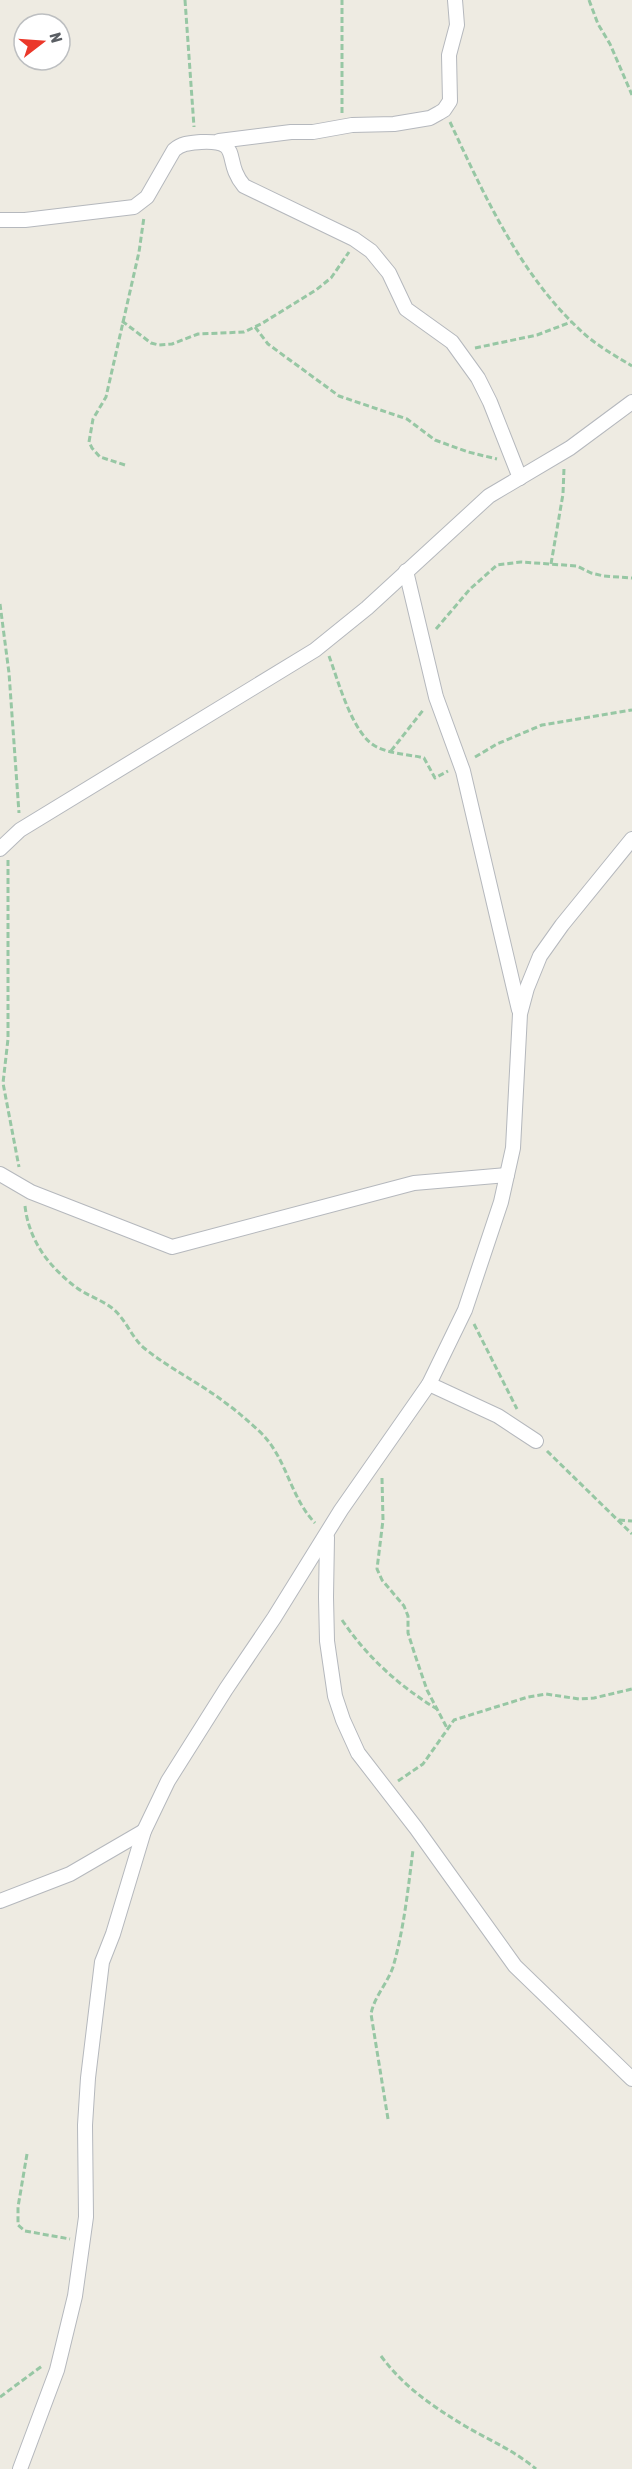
<svg xmlns="http://www.w3.org/2000/svg" width="632" height="2469" font-family="'Asap Condensed',sans-serif">
	<style>
		.lines { fill: none; stroke-linecap: round; stroke-linejoin: round }
		.street-casing { stroke: #b5b8bd; stroke-width: 16 }
		.path { stroke: #97c7a4; stroke-width: 3; stroke-dasharray: 6 3; stroke-linecap: butt }
		.street { stroke: #fff; stroke-width: 14 }
	</style>
	<rect width="100%" height="100%" fill="#eeebe2"/>
	<g class="lines">
		<g class="street-casing">
			<g id="street">
				<polyline points="219,141 291,132 313,132 352,125 394,124 430,118 439,113 444,110 450,101 449,55 457,25 455,0"/>
				<path d="M0 220H25L134 207 147 197 174 150C182 143 190 143 201 142 244 140 222 160 244 186L354 239 371 251 389 273 406 309 452 342 478 378 490 402 520 478"/>
				<polyline points="406,571 436,697 463,771 519,1010"/>
				<polyline points="0,849 20,830 315,650 367,608 489,496 570,448 632,402"/>
				<polyline points="0,1174 31,1192 172,1247 414,1183 507,1175"/>
				<polyline points="429,1384 498,1416 536,1441"/>
				<polyline points="327,1537 326,1597 327,1641 335,1696 343,1720 358,1753 416,1828 515,1966 632,2079"/>
				<polyline points="0,1901 70,1874 144,1831"/>
				<polyline points="20,2469 57,2370 75,2296 86,2217 85,2125 88,2078 102,1962 113,1934 144,1831 168,1781 226,1689 274,1618 341,1510 429,1384 465,1310 501,1202 513,1148 520,1014 527,988 540,956 562,925 632,839"/>
			</g>
		</g>
		<g class="path">
			<polyline points="185,0 194,127"/>
			<polyline points="589,0 598,24 610,44 632,95"/>
			<polyline points="342,113 342,0"/>
			<path d="M450 122C484 195 520 274 579 329 594 344 614 355 632 366"/>
			<polyline points="122,321 151,343 159,345 172,344 198,334 244,332 261,324 316,290 331,278 349,252"/>
			<polyline points="255,327 268,344 339,396 407,419 435,440 468,452 497,459"/>
			<polyline points="475,348 537,335 571,322"/>
			<polyline points="125,465 100,457 92,448 89,442 93,419 106,397 139,252 144,217"/>
			<polyline points="551,564 563,494 564,468"/>
			<polyline points="0,604 9,673 19,813"/>
			<polyline points="436,629 470,589 497,565 521,562 577,566 591,573 604,576 632,578"/>
			<path d="M329 656C338 680 352 733 375 746 389 754 408 754 424 758L435 778 448 771"/>
			<polyline points="391,751 424,709"/>
			<polyline points="475,757 497,744 542,725 632,710"/>
			<polyline points="8,860 8,1039 3,1083 19,1167"/>
			<path d="M25 1206C29 1241 49 1267 77 1288 88 1296 102 1300 112 1308 126 1319 131 1337 144 1348 170 1369 200 1383 227 1404 238 1412 248 1421 258 1430 287 1456 289 1496 315 1523"/>
			<polyline points="474,1324 517,1409"/>
			<polyline points="547,1451 632,1534"/>
			<polyline points="382,1478 383,1520 377,1569 382,1580 404,1606 408,1616 408,1633 415,1655 427,1690 447,1728"/>
			<polyline points="619,1520 632,1521"/>
			<path d="M342 1620C367 1657 399 1686 437 1709"/>
			<polyline points="398,1781 423,1764 454,1720 528,1697 546,1694 579,1699 594,1698 632,1689"/>
			<path d="M388 2119 371 2014C374 1997 387 1984 393 1967 404 1929 408 1889 413 1850"/>
			<polyline points="27,2154 18,2207 18,2225 25,2231 70,2239"/>
			<path d="M381 2356C404 2387 432 2406 465 2426 489 2440 515 2451 536 2469"/>
			<polyline points="0,2397 42,2366"/>
		</g>
		<use href="#street" class="street"/>
	</g>
	<g transform="translate(42 42) rotate(73)"><circle r="28" fill="#ffffff" stroke="#bdbfc1" stroke-width="1.5"/>
	<path d="M0-4.5L10 22L0 15L-10 22Z" fill="#eb382a"/>
	<text y="-9" font-size="16" font-weight="bold" text-anchor="middle" fill="#5a5e63">N</text>
	</g>
</svg>
